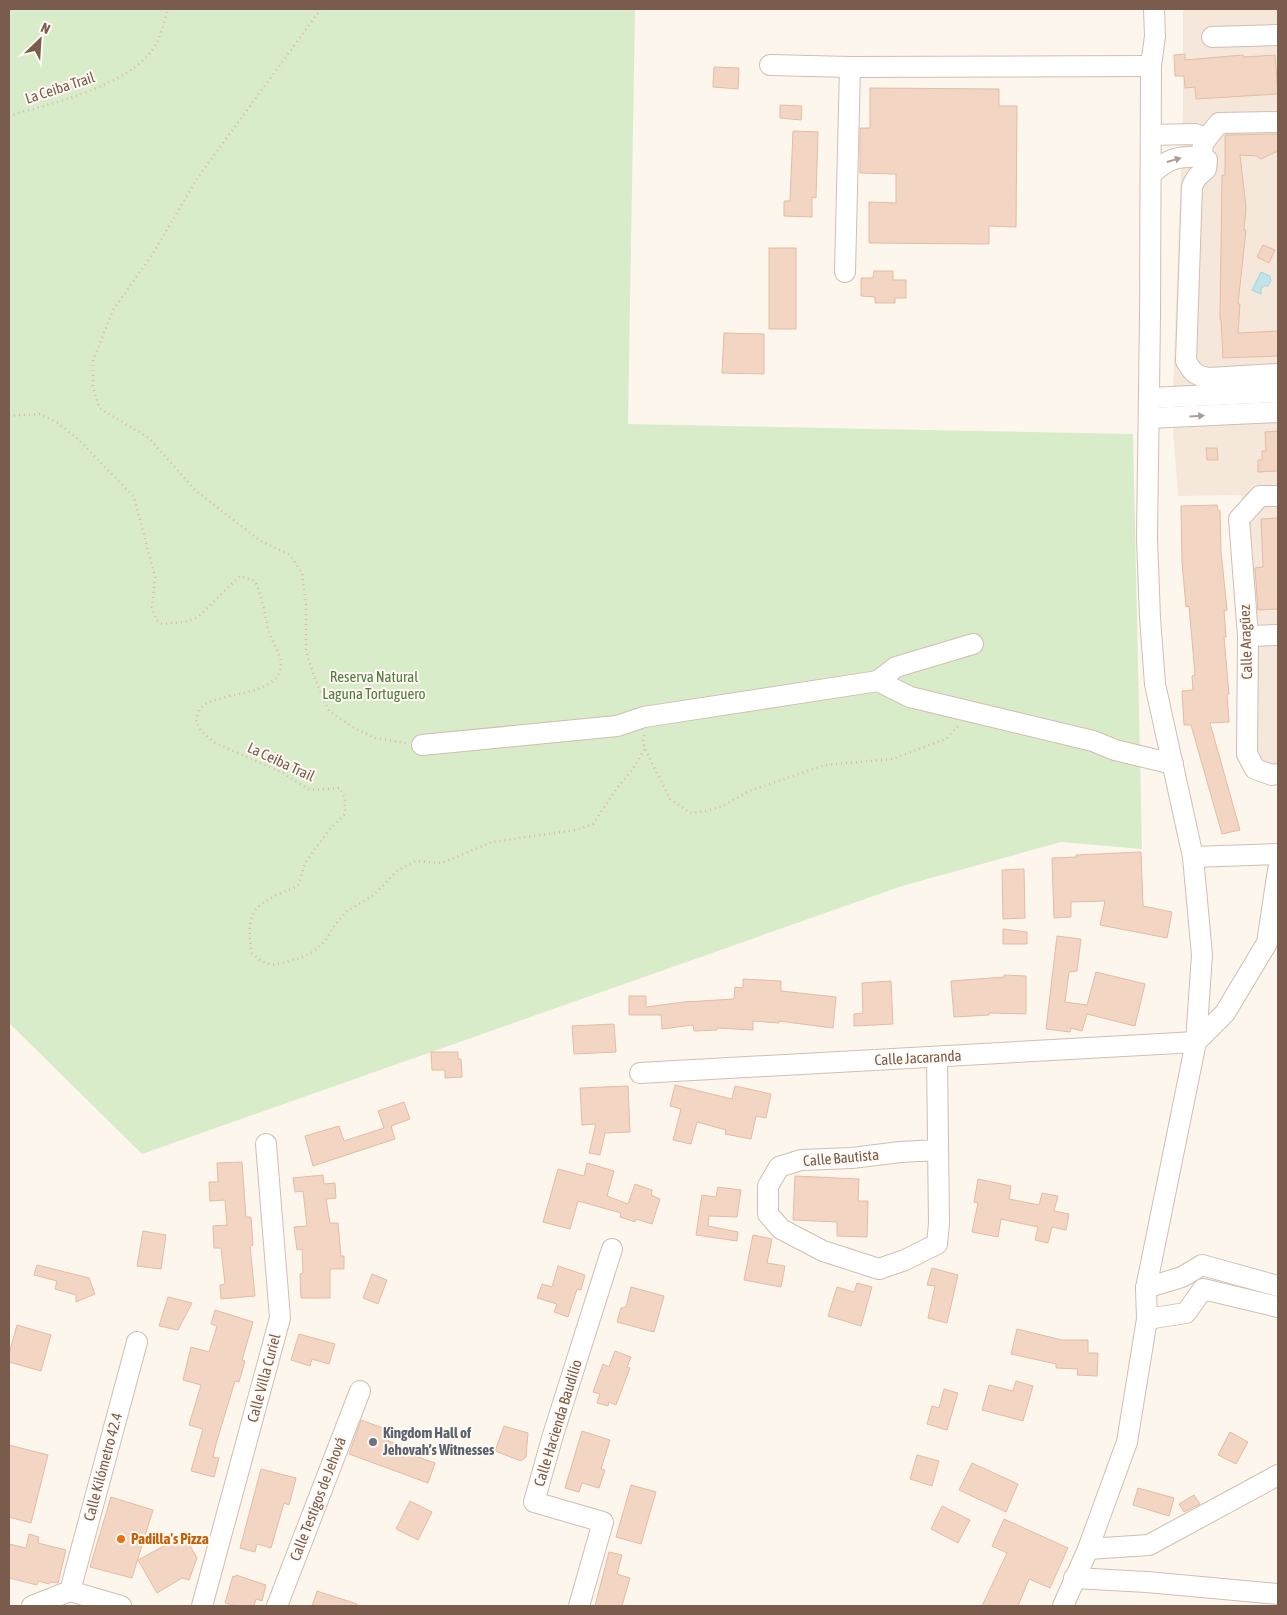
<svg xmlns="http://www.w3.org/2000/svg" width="1287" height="1615" font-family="'Asap Condensed',sans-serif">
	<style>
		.residential { fill: #f5e8da }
		.green { fill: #d8ecc9 }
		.water { fill: #bfe3e8; stroke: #a5d3da }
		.building { fill: #f3d5c3; stroke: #e6bba3 }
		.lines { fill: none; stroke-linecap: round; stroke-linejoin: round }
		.minor-casing { stroke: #d1beb0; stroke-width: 22 }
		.path { stroke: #d9b8a5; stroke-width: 2.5; stroke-dasharray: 1 4; stroke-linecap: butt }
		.minor { stroke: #fff; stroke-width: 20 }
		.oneway { fill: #af9d94 }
		.worship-dot { fill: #6b7280; stroke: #fffaf3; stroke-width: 2 }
		.food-dot { fill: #e8710a; stroke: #fffaf3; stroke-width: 2 }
		.labels { text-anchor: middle; stroke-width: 4; stroke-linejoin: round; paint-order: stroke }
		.street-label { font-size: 15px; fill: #7a5c4d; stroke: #fffaf3 }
		.park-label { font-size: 15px; fill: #537a41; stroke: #fffaf3 }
		.worship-label { font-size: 15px; font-weight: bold; fill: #5b616d; stroke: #fffaf3; text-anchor: start }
		.food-label { font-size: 15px; font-weight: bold; fill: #c56008; stroke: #fffaf3; text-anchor: start }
	</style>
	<rect width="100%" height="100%" fill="#fdf6ec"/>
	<polygon class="residential" points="1183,9 1278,9 1278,774 1255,769 1244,587 1241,495 1178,496 1172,417 1183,114"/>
	<polygon class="green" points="9,9 635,9 628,424 1133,434 1142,849 1061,842 902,886 142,1154 9,1023"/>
	<polygon class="water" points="1261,272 1270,276 1271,281 1268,286 1264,286 1261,289 1261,294 1252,290"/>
	<g class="building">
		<polygon points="1185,54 1185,60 1243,55 1244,57 1275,55 1278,94 1196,99 1195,87 1185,88 1184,76 1175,76 1174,55"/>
		<polygon points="714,67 739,68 738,89 713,87"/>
		<polygon points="870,88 999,89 999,106 1017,106 1016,227 989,226 989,244 869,243 869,202 896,203 896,174 860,173 860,128 870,128"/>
		<polygon points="780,105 802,106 801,120 780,118"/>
		<polygon points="793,131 818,132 816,198 812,197 812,217 784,216 784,201 790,201"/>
		<polygon points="1278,134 1278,151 1261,159 1257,156 1240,155 1246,207 1244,230 1246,230 1238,304 1240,304 1238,333 1278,331 1278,356 1223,358 1221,319 1220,319 1222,175 1225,175 1225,135"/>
		<polygon points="1263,245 1275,250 1269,263 1257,257"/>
		<rect x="769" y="248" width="27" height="81"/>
		<polygon points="874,271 893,271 893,280 906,280 906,298 895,298 895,303 875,303 875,297 861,296 861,278 873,278"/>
		<polygon points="724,333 764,334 764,374 722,373"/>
		<polygon points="1278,431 1278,471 1258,472 1258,460 1262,460 1262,451 1266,451 1265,432"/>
		<polygon points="1206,448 1217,448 1218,460 1207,460"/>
		<polygon points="1217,505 1218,510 1220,511 1221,551 1227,610 1224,611 1226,637 1224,637 1229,694 1227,695 1229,722 1210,723 1240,830 1222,834 1191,725 1184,725 1182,691 1193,690 1192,676 1195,675 1189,606 1186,607 1182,562 1181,506"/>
		<polygon points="1278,518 1278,609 1258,610 1255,568 1263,567 1261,519"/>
		<polygon points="1141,852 1143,906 1172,912 1167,938 1100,925 1105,901 1071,902 1071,917 1054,918 1052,858 1077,857 1076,855"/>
		<polygon points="1024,869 1025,918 1003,919 1002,870"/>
		<polygon points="1003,929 1027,932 1027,944 1003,944"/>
		<polygon points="1057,936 1081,939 1077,971 1069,972 1065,1002 1087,1005 1096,972 1145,984 1135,1026 1087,1014 1082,1031 1071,1028 1070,1032 1046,1029"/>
		<polygon points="1004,975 1026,976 1026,1014 989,1013 989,1015 954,1017 951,981 1004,977"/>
		<polygon points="743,979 781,981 781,991 836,997 833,1028 779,1021 779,1023 753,1021 753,1030 717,1028 717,1030 694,1031 693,1025 662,1029 661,1015 629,1015 629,996 646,996 646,1007 684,1002 734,999 735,987 743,988"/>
		<polygon points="891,981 893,1024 854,1026 854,1014 863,1013 862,983"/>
		<polygon points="614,1024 616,1052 574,1054 572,1026"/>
		<polygon points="431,1052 458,1052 458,1059 461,1059 462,1077 445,1078 445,1070 432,1070"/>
		<polygon points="675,1085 732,1099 735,1086 771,1094 766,1118 756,1116 751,1139 725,1134 726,1130 697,1122 691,1144 673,1140 681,1109 670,1106"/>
		<polygon points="628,1086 630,1132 605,1133 600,1155 589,1153 596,1124 582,1125 580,1088"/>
		<polygon points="404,1102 410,1119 391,1126 395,1139 313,1166 305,1136 339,1126 344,1141 384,1128 378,1111"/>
		<polygon points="242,1162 246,1217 251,1217 253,1245 250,1246 255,1296 221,1299 220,1285 225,1284 221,1248 214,1248 213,1226 227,1225 225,1200 210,1201 209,1182 218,1182 217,1163"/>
		<polygon points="587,1163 614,1171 607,1196 628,1204 635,1184 652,1190 651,1195 660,1199 652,1224 636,1219 635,1222 620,1217 621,1213 578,1201 570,1229 543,1222 558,1169 584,1176"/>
		<polygon points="323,1175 324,1184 335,1183 336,1198 326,1199 330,1223 338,1223 341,1256 344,1256 344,1269 330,1269 330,1298 301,1298 300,1274 303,1273 302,1249 297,1250 294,1227 307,1226 303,1191 295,1192 293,1178"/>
		<polygon points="795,1176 859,1179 858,1201 868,1201 867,1237 837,1236 837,1222 793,1220"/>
		<polygon points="978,1179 1011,1186 1009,1199 1039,1205 1042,1193 1058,1196 1054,1211 1069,1214 1066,1230 1052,1227 1048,1243 1035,1240 1038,1227 1001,1219 998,1237 972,1232 978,1203 974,1202"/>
		<polygon points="718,1187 741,1190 737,1217 709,1216 708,1226 738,1232 737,1241 696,1235 702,1195 716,1197"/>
		<polygon points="143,1231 166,1235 161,1269 137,1266"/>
		<polygon points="753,1235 772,1239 767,1263 785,1266 781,1287 744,1280"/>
		<polygon points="37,1265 89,1278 95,1294 76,1302 76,1295 55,1289 57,1281 34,1275"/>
		<polygon points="558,1266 585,1275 581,1290 577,1289 568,1317 554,1312 557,1304 537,1298 542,1284 552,1287"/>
		<polygon points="932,1268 958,1275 947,1323 928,1318 935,1286 927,1285"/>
		<polygon points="372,1274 387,1280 378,1304 363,1298"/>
		<polygon points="857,1283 872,1287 861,1326 828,1316 837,1287 854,1292"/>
		<polygon points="631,1287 664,1296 654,1332 617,1322 621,1308 626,1307"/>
		<polygon points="168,1297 192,1303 178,1330 159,1326"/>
		<polygon points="215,1310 253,1322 242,1360 245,1361 239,1382 235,1381 216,1444 213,1457 219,1458 214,1477 191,1471 203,1429 189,1425 201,1385 183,1380 191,1347 209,1352 217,1326 211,1324"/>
		<polygon points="17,1325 51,1335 41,1371 9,1362 9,1354"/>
		<polygon points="1017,1329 1062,1340 1088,1340 1088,1353 1098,1353 1097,1376 1077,1375 1078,1369 1056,1368 1056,1364 1011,1354"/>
		<polygon points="299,1334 335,1344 329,1364 312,1359 310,1366 291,1360"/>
		<polygon points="615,1351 631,1357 627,1367 630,1368 616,1405 609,1402 608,1406 597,1403 600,1394 593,1392 603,1364 609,1367"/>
		<polygon points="1016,1381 1033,1386 1023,1421 982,1410 989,1385 1013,1391"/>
		<polygon points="944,1389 958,1393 947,1430 927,1424 932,1406 939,1408"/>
		<polygon points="361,1420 391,1431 388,1441 402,1446 401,1451 435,1463 428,1483 349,1454"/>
		<polygon points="504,1426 528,1433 526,1457 521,1461 495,1451"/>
		<polygon points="582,1431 610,1440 601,1469 605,1470 599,1488 582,1483 579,1492 565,1488"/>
		<polygon points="1230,1432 1248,1442 1236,1464 1218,1455"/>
		<polygon points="9,1445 48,1455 31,1523 9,1517"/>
		<polygon points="917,1455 939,1461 932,1486 910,1479"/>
		<polygon points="972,1463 1018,1484 1006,1512 959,1490"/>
		<polygon points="261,1469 296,1478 289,1505 284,1503 271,1548 257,1544 255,1552 240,1548"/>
		<polygon points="631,1485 656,1492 641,1544 616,1537"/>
		<polygon points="1138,1488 1174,1498 1169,1516 1133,1505"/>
		<polygon points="1194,1495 1200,1504 1184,1512 1179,1504"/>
		<polygon points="111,1497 153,1510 132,1578 90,1567"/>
		<polygon points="410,1501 432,1512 418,1540 396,1529"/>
		<polygon points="942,1506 970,1520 958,1543 931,1529"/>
		<polygon points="1004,1519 1068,1548 1050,1588 1029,1579 1018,1606 982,1606 1007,1553 992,1546"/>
		<polygon points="29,1534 39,1537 38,1543 66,1550 58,1583 50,1582 49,1584 38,1581 37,1585 9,1578 9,1544 26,1548"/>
		<polygon points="184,1535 197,1558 189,1580 182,1578 157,1593 138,1560"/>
		<polygon points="609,1552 622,1555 617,1574 630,1578 622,1606 595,1606"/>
		<polygon points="236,1575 266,1585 262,1601 256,1599 254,1606 236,1606 225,1603 233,1576 235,1577"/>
		<polygon points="317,1591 357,1604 357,1606 312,1606"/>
	</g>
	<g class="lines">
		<g class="minor-casing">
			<g id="minor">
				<polyline points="1212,37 1278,35"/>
				<polyline points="770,65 850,67 1151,66"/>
				<path d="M1278 122 1219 123 1203 143 1202 157 1207 160 1206 169 1197 177 1192 186 1186 361C1192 372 1196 376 1209 378L1278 374"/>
				<polyline points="1151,135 1195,134 1206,138"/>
				<path d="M1151 175C1167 158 1179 156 1202 157"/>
				<polyline points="845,272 850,67"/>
				<polyline points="1149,398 1278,392"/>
				<polyline points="1149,418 1278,412"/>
				<polyline points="1278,496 1260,496 1239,519 1248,636 1247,754 1255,769 1272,775 1278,774"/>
				<polyline points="1248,636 1278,635"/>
				<polyline points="878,681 896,667 973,644"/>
				<polyline points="422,745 617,726 644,717 878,681 910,697 1093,741 1115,750 1173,764"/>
				<polyline points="1193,857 1278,854"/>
				<polyline points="937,1057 939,1224 937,1244 905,1260 879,1269 823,1251 781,1229 768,1214 768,1186 779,1167 801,1160 852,1158 900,1152 938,1150"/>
				<polyline points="640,1073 1196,1042 1225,1013 1267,943 1278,870"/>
				<polyline points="1146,1288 1182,1277 1202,1265 1278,1286"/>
				<polyline points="1147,1319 1186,1313 1203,1289 1278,1307"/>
				<polyline points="1088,1549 1149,1545 1278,1475"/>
				<polyline points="1074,1578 1147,1582 1278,1594"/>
				<polyline points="70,1591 137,1342"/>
				<polyline points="32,1606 70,1591 121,1606"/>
				<polyline points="202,1606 280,1318 266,1144"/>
				<polyline points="277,1606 360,1391"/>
				<polyline points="579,1606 603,1522 534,1502 553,1435 612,1249"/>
				<polyline points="1063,1606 1088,1549 1127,1442 1147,1319 1146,1288 1196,1042 1202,955 1193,857 1155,684 1150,618 1147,538 1150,316 1151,66 1155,36 1154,9"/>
			</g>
		</g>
		<g class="path">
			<polyline points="321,9 198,177 152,255 113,310 93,361 93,386 99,408 149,438 195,490 259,540 290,555 302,573 306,605 306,651 315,679 329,711 356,729 374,738 406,743"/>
			<path d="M9 116C52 103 126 87 153 49 161 38 164 21 168 9"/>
			<path d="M9 416 40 414 58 423 79 440 134 497 155 577 152 607 156 620 162 624 184 622 198 617 240 576 255 581C262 597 265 615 269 632 272 642 279 651 281 661 285 698 214 691 201 708 198 711 197 718 196 722L201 731 215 743 281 772 310 790 340 788 345 799V814L329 830 305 863 298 886C259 902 243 907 252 953L261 961 273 965 298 959 313 952 326 940 334 926 347 911 374 895 397 871 415 861 442 863 492 842 576 830 593 824 617 788 633 769 645 748"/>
			<polyline points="644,735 643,743 649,757 670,799 690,813 706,811 723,806 749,791 825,765 892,759 946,739 959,725"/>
		</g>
		<use href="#minor" class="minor"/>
	</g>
	<defs><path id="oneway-solid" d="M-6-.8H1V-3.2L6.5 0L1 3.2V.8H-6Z" transform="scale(1.25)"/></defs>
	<g class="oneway">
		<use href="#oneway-solid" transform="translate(1174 160) rotate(-16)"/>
		<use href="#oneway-solid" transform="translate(1197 416) rotate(-3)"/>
	</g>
	<circle class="worship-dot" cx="373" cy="1442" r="5"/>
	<circle class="food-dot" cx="121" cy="1539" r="5"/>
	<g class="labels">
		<g class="street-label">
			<text transform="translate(60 88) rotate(-18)" y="5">La Ceiba Trail</text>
			<text transform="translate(1246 642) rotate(-92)" y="5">Calle Aragüez</text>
			<text transform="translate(281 762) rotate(25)" y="5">La Ceiba Trail</text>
			<text transform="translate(918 1058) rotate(-3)" y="5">Calle Jacaranda</text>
			<text transform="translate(841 1158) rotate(-5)" y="5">Calle Bautista</text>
			<text transform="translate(264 1378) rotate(-75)" y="5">Calle Villa Curiel</text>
			<text transform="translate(558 1423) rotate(-73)" y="5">Calle Hacienda Baudilio</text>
			<text transform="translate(103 1467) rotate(-75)" y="5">Calle Kilómetro 42.4</text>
			<text transform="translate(318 1499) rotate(-69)" y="5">Calle Testigos de Jehová</text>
		</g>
		<g class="park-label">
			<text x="374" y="682">Reserva Natural<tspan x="374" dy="17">Laguna Tortuguero</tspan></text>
		</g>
		<g class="worship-label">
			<text x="383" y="1438">Kingdom Hall of<tspan x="383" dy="17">Jehovah’s Witnesses</tspan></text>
		</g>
		<g class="food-label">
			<text x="131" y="1544">Padilla's Pizza</text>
		</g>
	</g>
	<rect width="1287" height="1615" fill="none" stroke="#7a5c4d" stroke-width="20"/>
	<g transform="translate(40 40) rotate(25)" stroke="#fffaf3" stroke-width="4" paint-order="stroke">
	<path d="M0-4L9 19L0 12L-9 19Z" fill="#7a5c4d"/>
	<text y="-8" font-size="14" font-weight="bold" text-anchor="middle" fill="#7a5c4d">N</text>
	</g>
</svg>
